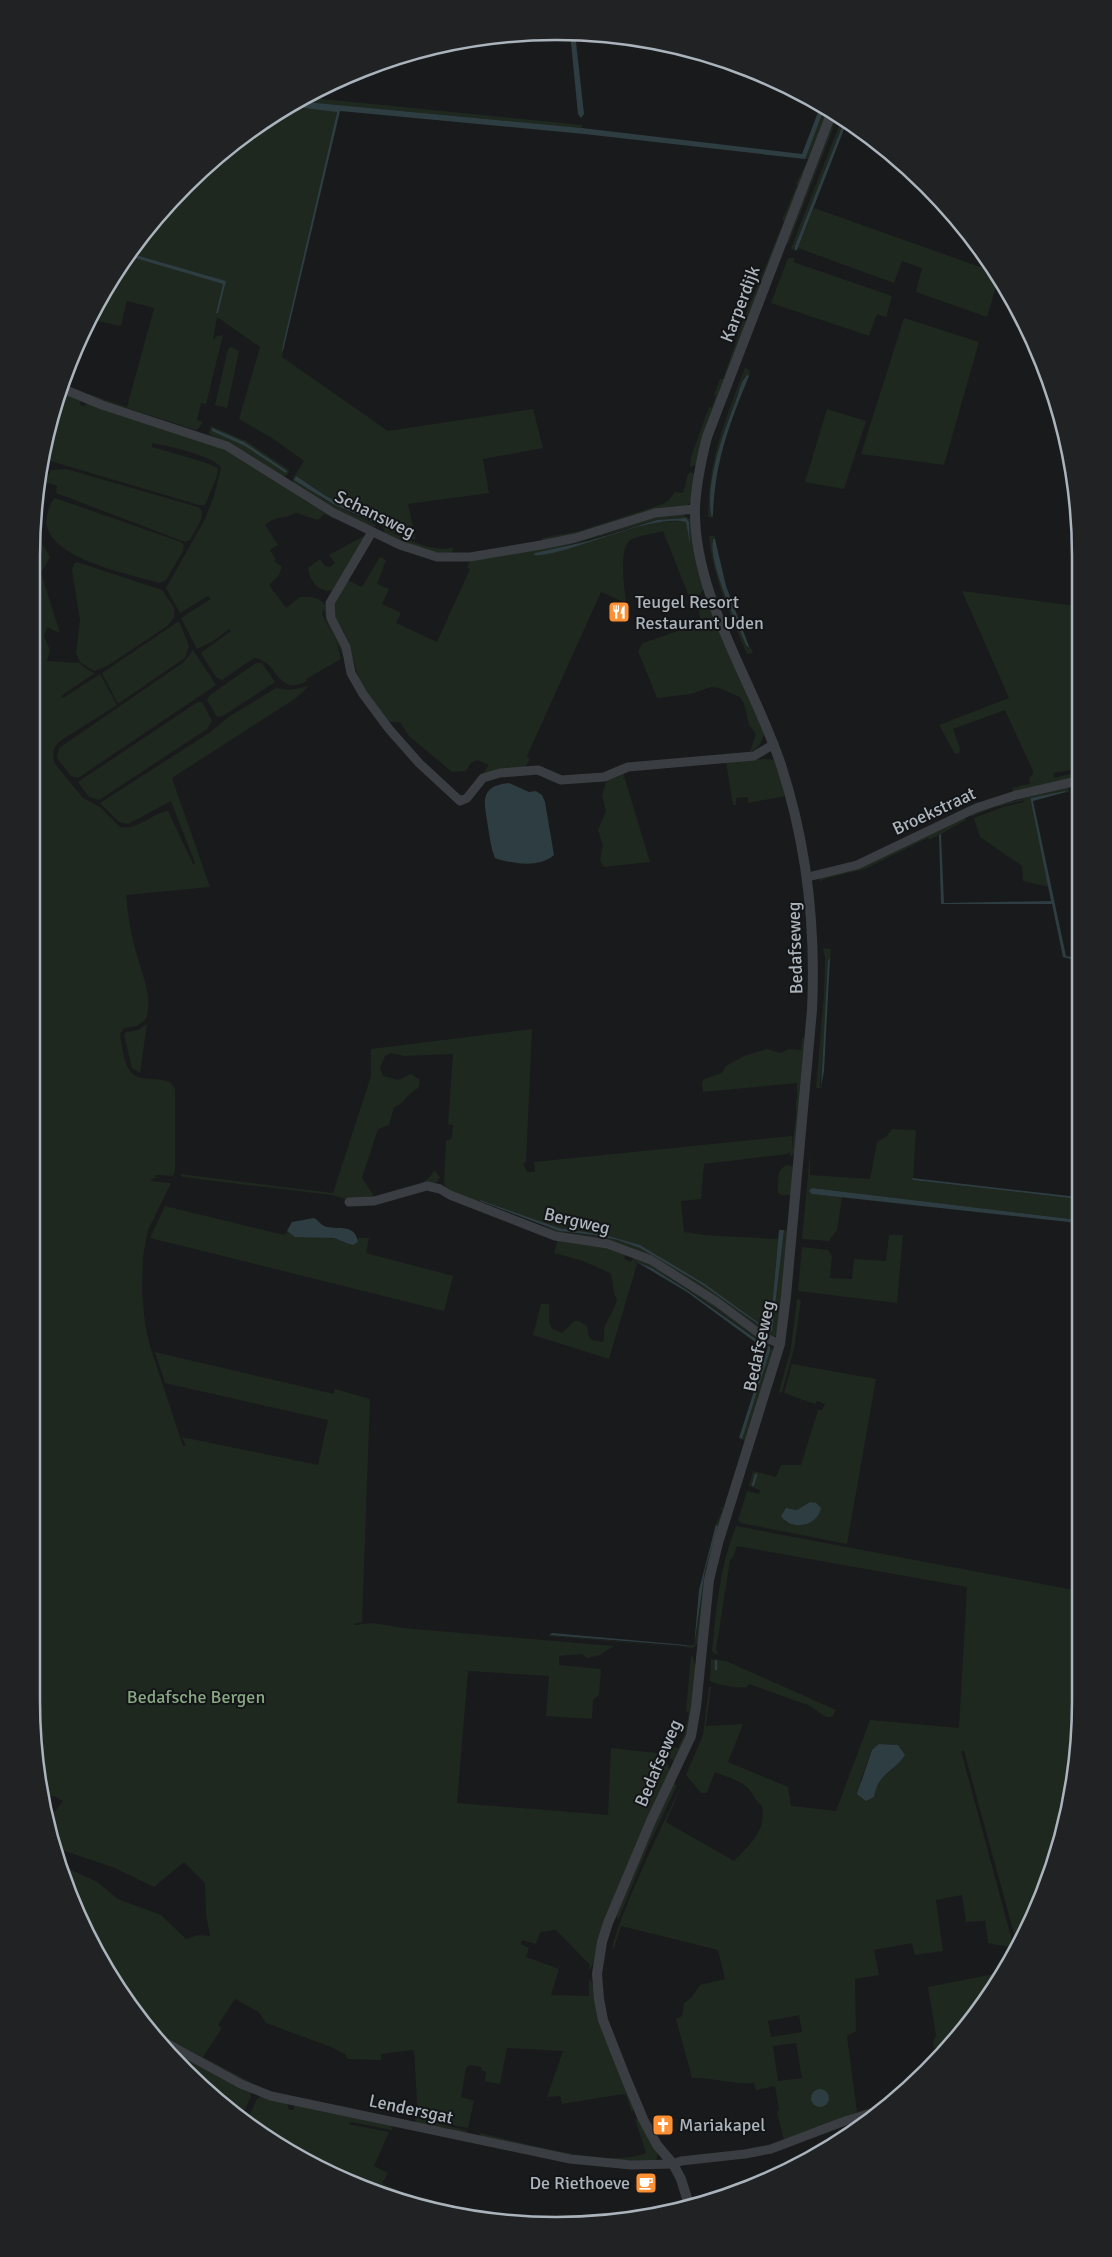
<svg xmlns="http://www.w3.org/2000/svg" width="1112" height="2257" font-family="Signika,sans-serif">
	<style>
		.green { fill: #1f281f; fill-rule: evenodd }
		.water { fill: #2e3d41 }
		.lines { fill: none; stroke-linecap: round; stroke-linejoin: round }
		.stream { stroke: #2e3d41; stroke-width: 2.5 }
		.minor { stroke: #3a3d41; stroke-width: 9 }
		.tertiary { stroke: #3a3d41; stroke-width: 10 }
		.labels { text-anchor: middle; stroke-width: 4; stroke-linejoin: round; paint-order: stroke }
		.street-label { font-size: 18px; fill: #abb4bc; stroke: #141517 }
		.poi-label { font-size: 18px; fill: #abb4bc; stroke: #141517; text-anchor: start }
		.park-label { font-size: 18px; fill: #87a882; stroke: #141517 }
		.rim { fill: none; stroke: #abb4bc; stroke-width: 2.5 }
	</style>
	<rect width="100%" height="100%" fill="#191a1c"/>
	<g class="green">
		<polygon points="303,97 582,125 582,128 295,101"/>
		<path d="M287 107 337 111 287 327 282 357 388 431 533 409 543 448 483 459 489 493 408 504 416 540 386 530C405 538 434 554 453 547L452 555 424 551 385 534 382 523 326 496 296 476 323 499 376 525 373 528 336 510 293 484V478L304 461 272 438 239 419 260 347 217 317 213 340 217 336 223 335 206 404 201 403 197 420 203 422 198 429 196 430 89 396V394L127 407 154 308 127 301 121 326 88 319 128 256 223 284 216 313H218L226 281 129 253 140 237 210 162Z"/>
		<polygon points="824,109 828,112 696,465 690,467 691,457 709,407 711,408 716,396 714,395 720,379 723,379 743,321 784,221 782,220 797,185 796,184 808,159 805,159 805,156"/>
		<polygon points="834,116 837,118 788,245 786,242"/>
		<polygon points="841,121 844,122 795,246 796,252 791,248"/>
		<polygon points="814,208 997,273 999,276 987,317 916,292 922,268 902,261 894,283 798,248"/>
		<polygon points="788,258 795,258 793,262 892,296 886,317 877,314 869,336 771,303"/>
		<polygon points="904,318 979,342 944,465 861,454"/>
		<polygon points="231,347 239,351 227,408 215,405 228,349"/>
		<path d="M745 368 750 371 749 376 744 377C727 422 710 466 710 515H713L714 518 708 517C709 458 724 423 745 368Z"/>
		<path d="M60 391 81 399 80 405 85 406 86 402 190 435 235 454 308 502 334 516V519L324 514 318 520 296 513C284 520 279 514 265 525L278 545 270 550 276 560 274 561 282 567 279 575 269 585 286 608 300 597C312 597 318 596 326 606L347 657 344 658C338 642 325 626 324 609L322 614 337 644 341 659 306 679 307 681C277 698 278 660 254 658L222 680 216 677 201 653 231 631 229 629 213 641 197 649 181 618 211 599 208 596 180 613 166 588 204 521 214 496 221 468C213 455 167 446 152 443V447L204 462 218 468 217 476 205 505H199L47 460C40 438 52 412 60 391Z"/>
		<polygon points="827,409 866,421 844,489 805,482"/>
		<polygon points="211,426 246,441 289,470 288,474 283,477 251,455 211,435 209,433"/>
		<polygon points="66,469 198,507 202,511 201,520 190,540 185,542 56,493 57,486 45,482 51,470"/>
		<polygon points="691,472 694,474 692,500 687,506 544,541 542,538 579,531 663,504 669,500 675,492 683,493 688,474"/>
		<path d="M55 498 181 542 184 545 183 551 166 580 160 583C133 575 37 557 47 515 49 509 50 502 55 498Z"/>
		<path d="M34 511C40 523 44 529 33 538L41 542 50 557 41 573 60 633 47 627 44 636 50 650 47 661 79 663 88 670 95 673 61 696 63 698 100 674 117 705 60 741C52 748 52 755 55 764L83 798 100 807 120 827C137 831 152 813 168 811L193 864 195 863 171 801 128 824 119 822 100 803 209 733 230 716 276 688 290 690 309 686 296 698 172 778 210 887 126 895C128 915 131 937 138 958 143 978 153 997 146 1019L137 1026 124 1028 120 1034C122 1046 124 1073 138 1077 148 1080 160 1078 170 1082L175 1089V1171L173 1176 156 1175 155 1177H162L153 1178 150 1181 171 1183 148 1230 143 1256 142 1292 145 1324 150 1346 183 1446H186L182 1437 318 1465 328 1420 165 1383 155 1352 334 1394 335 1389 370 1399 362 1622 354 1624 355 1625 373 1623 403 1628 614 1646 600 1655 587 1658 582 1654 559 1656V1665L601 1669 599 1695 593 1700 592 1719 546 1716 549 1676 468 1671 457 1803 608 1815 611 1748 657 1753 658 1761H666L671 1772 591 1968 588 1970 590 1965 556 1930 540 1932 536 1944 522 1940 521 1944 529 1948 526 1957 559 1969 551 1995 589 1996V1979L591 1981 634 2109 632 2112 626 2095 622 2094 562 2104 560 2096 547 2097 563 2051 507 2048 500 2084 485 2081 486 2072 482 2070 481 2067 469 2065 466 2068 461 2097 474 2101 468 2128 417 2118 468 2131 461 2134 448 2128 416 2125 415 2117H418L414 2050 381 2054V2060L348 2059 345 2054 331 2047 266 2023 259 2012 235 1999 218 2025 222 2028 203 2057 260 2087 259 2090 150 2032C108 1986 85 1926 59 1870L57 1863 97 1882 118 1899 161 1915 186 1939 199 1935 210 1936 206 1914 205 1883 184 1862 154 1887 115 1868 59 1849 53 1846 46 1820 57 1809 63 1801 54 1796 41 1797 31 1701 32 522Z"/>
		<path d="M682 514 691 520 704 588 700 595 690 599 663 531C653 534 641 535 632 539 617 546 625 589 626 603L601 592 527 756 530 759 524 769 482 775 489 765 477 760 471 763 466 771 452 772 409 736 400 722H389L359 681 348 640 333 613 334 603 348 580 362 587 380 557 386 560 377 584 389 589 382 604 401 613 396 623 437 642 470 569 467 568 470 561 650 518ZM681 518 689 522 690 545 686 521 657 522 534 555 657 520Z"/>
		<path d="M364 536V540L335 590C320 594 310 582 308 568L320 559 325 566 330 567 335 563 329 555Z"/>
		<path d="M709 536H715V539L712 540 716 566 724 592 746 645 748 649 751 648 753 653 747 654C731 616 713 578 709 536Z"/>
		<polygon points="77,562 162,590 174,608 174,618 167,626 107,666 94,671 80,662 76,653 80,620 72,570 74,564"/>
		<polygon points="962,591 1077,606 1077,769 1053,773 1054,778 1077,772 1077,779 1014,793 1012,788 1045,780 1030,784 1029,778 1033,774 1033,771 1005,710 953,729 960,748 959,753 955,754 939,725 1009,698"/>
		<polygon points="709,603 765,733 759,746 749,754 756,734 749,725 744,704 740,697 719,688 711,687 691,694 657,698 638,651 643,643 701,623 698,607"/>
		<polygon points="179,621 189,646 185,658 119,703 117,702 102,673"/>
		<polygon points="193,650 216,685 78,778 71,776 57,758 59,748 184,662"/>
		<polygon points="256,663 262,663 275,682 223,716 217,717 207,700 210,695"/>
		<polygon points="198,702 202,702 212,721 207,729 99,800 89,797 78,782"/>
		<polygon points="764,759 775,760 786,796 748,803 748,797 736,798 736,805 733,805 726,762"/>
		<polygon points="623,773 650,862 604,867 600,860 603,845 598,830 606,811 602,795 607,779"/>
		<polygon points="1068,786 1069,792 1032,798 1049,887 1023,881 1022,866 980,837 974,818 1003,807 1024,802 1025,800 992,808 971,817 971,813"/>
		<polygon points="963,817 966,820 929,840 928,838 865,869 824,879 820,882 819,878"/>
		<polygon points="823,948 831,949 820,1086 822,1088 816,1088 824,994 825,958"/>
		<polygon points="147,1024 140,1073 132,1068 124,1035 126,1032 138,1030"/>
		<path d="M532 1029 526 1162 523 1164 527 1172H535L534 1162 792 1136V1150L796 1114V1100L797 1101V1083L703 1092 702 1083 704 1079 722 1073 726 1066 744 1056 767 1049 780 1053 789 1049 801 1050 802 1038H805L795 1152 790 1157V1151L788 1154 704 1164 701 1199 681 1201 684 1232 704 1235 778 1239 770 1330 772 1332 784 1230 788 1231 780 1314 776 1336 772 1337 652 1259 564 1236 452 1194 445 1187 444 1183 446 1141 452 1138 453 1125 448 1124 453 1054 404 1056 391 1053 385 1056 380 1068 383 1076 398 1080 411 1074 419 1079C421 1090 416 1088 410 1094 402 1101 405 1103 394 1107L389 1125 378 1129 362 1178 375 1197C394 1192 425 1190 434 1170L440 1177 437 1182 390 1195 349 1200 332 1195 182 1177 180 1174 333 1193 371 1076V1049ZM479 1200 559 1228 605 1235 640 1245 705 1284 763 1326 761 1327C719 1296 669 1254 618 1240 600 1235 583 1235 565 1232 549 1229 492 1209 479 1200Z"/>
		<polygon points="892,1129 916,1130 913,1180 1078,1199 1078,1220 812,1188 812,1194 842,1197 837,1230 829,1241 802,1239 810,1154 810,1175 870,1179 877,1142 886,1137"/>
		<path d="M789 1165 793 1167 791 1195H781L778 1192C779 1180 775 1168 789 1165Z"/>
		<path d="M165 1206 284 1235 288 1232C295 1239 324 1236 335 1239 340 1240 345 1243 350 1245L358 1242V1238H369L366 1253 453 1276 444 1311 150 1238Z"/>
		<polygon points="889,1235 903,1235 897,1303 798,1291 802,1247 828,1250 832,1256 830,1278 852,1279 854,1259 886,1261"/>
		<path d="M558 1239 601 1244 626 1253 624 1259 631 1262 634 1256 663 1270 768 1342 774 1352 746 1442 742 1439V1436L771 1347 767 1349 762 1345V1342C740 1328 655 1262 635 1262L637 1264 609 1359 533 1335 541 1304H549V1322L552 1329 562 1333 574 1321H579L587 1326 589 1337 592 1340 603 1342C605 1336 603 1331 605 1326 609 1317 614 1310 617 1300 612 1291 614 1282 610 1273L583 1261 554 1253Z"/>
		<polygon points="797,1299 801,1300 794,1349 782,1392 780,1392 778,1396 791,1348"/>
		<path d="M792 1364 876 1379 847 1544 741 1523 738 1520 747 1491 759 1494 760 1490 749 1486 753 1471 776 1477 781 1465H801L818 1410H822L825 1404 817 1401 815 1404 784 1393ZM810 1502H813L803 1525 785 1522 789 1508 797 1510Z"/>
		<polygon points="721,1507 725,1510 698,1643 693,1648 549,1636 549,1635 685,1647 686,1645 695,1645 705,1570 718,1527 716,1524 723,1510 720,1509"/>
		<path d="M736 1526 1079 1591 1073 1739 1075 1764 1063 1837 1027 1933 1018 1948 964 1751H961L1014 1948 988 1943 985 1921 966 1922 962 1895 936 1900 943 1951 915 1955 912 1943 874 1950 879 1975 855 1979 856 2031 847 2036 857 2112 894 2101 890 2105 784 2140 777 2112 779 2110 775 2086 756 2090 754 2083C734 2085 713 2077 692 2078L676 2019 682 2016 684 2003 691 1998 700 1985 725 1979 718 1950 621 1926 613 1951C610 1933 671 1806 683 1782L666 1822 734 1861C749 1845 767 1831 762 1806 754 1800 752 1790 744 1785 736 1779 724 1776 715 1772L707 1793H701L686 1775 703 1735 709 1687H711L706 1726 743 1724 728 1762 788 1787 791 1806 836 1811 870 1720 959 1728 967 1587 737 1546 733 1557 730 1560 716 1650 719 1655 712 1652C716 1609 720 1566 736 1526ZM882 1744 898 1745 904 1755C897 1768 883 1774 876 1787L860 1782 872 1750ZM799 2015 802 2032 771 2037 768 2021ZM796 2043 802 2078 778 2081 773 2046Z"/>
		<path d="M691 1655C701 1664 692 1715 689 1728 685 1740 679 1750 674 1761L669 1757 667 1747 678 1748 684 1735 689 1713 686 1711Z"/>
		<path d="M711 1659 726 1661 836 1710 832 1717H826L808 1705 749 1684 747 1687C736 1689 720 1685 710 1681Z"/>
		<polygon points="673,1784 677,1785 648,1847 618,1920 616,1914"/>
		<polygon points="1004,1972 992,1993 949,2045 934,2048 933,2042 936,2035 928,1987"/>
		<polygon points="160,2042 250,2091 251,2097 240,2118 210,2095 172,2055 178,2058 179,2056 167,2049"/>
		<polygon points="262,2096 287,2102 289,2110 294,2110 294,2103 391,2124 392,2130 351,2122 348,2124 389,2132 374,2166 388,2173 382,2183 405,2193 401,2200 355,2186 265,2137 246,2123 257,2099"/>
		<path d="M635 2119 639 2120 658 2153 656 2161 631 2163 570 2154 562 2156 481 2139 480 2133C521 2142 610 2169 646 2153Z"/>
	</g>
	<g class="water">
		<polygon points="570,33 575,33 584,114 581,118 578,114"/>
		<polygon points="295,101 582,128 802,154 820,107 824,109 805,159 584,134 340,111 283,351 282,350 287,327 337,112 287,106"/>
		<polygon points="844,122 846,124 797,250 795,250 795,246"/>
		<polygon points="129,253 226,281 218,313 216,313 223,284 128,256"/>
		<path d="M747 375 749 376C729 425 715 461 713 515L711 516C706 479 723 434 736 400 739 392 741 381 747 375Z"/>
		<polygon points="212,428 244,442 287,471 286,473 245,446 212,431"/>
		<polygon points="296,476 326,496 376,520 376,523 333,504 294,480"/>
		<path d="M686 518 689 522 690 545 686 522C658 515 595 542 564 550 555 552 544 556 534 555L535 553 589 541 657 520Z"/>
		<path d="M713 539H715L726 586 750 649 746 645C736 621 708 563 713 539Z"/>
		<path d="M509 783 529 792 536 791 542 795 545 802 554 855C540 868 512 864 495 858 491 848 490 839 488 827 485 805 477 786 509 783Z"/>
		<polygon points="1065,791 1066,792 1033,801 1066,956 1078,958 1078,961 1063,957 1052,904 941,904 939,835 956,824 941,834 944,903 1051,901 1031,801 1031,798"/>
		<polygon points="830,958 824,1071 821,1087 828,961"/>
		<polygon points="912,1178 1078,1197 1078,1199 913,1180"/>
		<polygon points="812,1188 1078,1220 1078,1223 812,1194 809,1191"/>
		<polygon points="480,1200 559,1228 605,1235 640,1245 705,1284 763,1326 762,1327 700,1283 640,1248 618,1240 594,1235 559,1231 480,1201"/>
		<path d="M314 1218C318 1220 320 1224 324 1226 336 1231 355 1222 358 1242L353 1245C346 1244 339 1239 333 1238 320 1238 308 1237 295 1237L287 1231 292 1222Z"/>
		<polygon points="779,1230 784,1230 772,1332 770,1330"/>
		<polygon points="635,1261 652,1268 687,1290 763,1344 755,1342 687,1292"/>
		<polygon points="770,1346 770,1351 742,1439 739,1438 768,1347"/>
		<path d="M810 1502 816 1503 821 1508C817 1527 791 1531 781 1516L786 1508 797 1510Z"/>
		<polygon points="716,1524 718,1527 705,1570 694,1647 699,1590"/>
		<polygon points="1079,1623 1075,1764 1073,1739"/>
		<polygon points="552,1633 686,1645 687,1646 550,1635"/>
		<path d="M879 1744 898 1745 905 1755C893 1773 878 1773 874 1797L866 1801 857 1794 872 1750Z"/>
		<circle cx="820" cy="2098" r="9"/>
	</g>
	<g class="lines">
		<g class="stream">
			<polyline points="753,1485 756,1475"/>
			<polyline points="716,1669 716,1661"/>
		</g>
		<g class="minor">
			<polyline points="61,388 102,405 227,446 334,513 400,545 437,557 470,557 541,545 575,538 655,513 695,509"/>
			<polyline points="372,532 330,603 331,618 346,647 351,673 363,694 389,729 419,763 460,801 467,798 483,778 500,773 538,770 561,780 604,777 628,767 754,756 774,744"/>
			<polyline points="808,877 857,865 976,808 1016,795 1077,781"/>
			<polyline points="349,1202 374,1201 427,1186 440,1189 450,1195 555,1236 608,1244 651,1260 717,1302 764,1337 780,1344"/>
			<polyline points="155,2037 241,2084 271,2096 570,2159 631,2165 673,2164 681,2161 745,2154 771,2149 845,2121 885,2109"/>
		</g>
		<path class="tertiary" d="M690 2208 681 2179 673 2164 657 2145 643 2119 625 2076 603 2020 599 1999 597 1974 602 1942 608 1923 651 1821 691 1736 696 1707 709 1580 718 1543 780 1344 786 1296 812 1010C816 927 807 845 781 765 754 683 693 596 695 508 696 484 701 461 707 437L831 114"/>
	</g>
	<defs>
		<g id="restaurant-square" transform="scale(1.125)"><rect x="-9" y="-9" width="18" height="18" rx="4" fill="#fc9032" stroke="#141517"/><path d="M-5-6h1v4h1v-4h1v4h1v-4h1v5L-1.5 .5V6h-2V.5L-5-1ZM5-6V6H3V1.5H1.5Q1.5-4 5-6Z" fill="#fff"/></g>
		<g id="church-square" transform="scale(1.125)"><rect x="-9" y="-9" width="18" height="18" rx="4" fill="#fc9032" stroke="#141517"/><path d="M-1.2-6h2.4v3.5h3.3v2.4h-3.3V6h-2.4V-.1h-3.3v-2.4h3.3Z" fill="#fff"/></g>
		<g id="cafe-square" transform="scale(1.125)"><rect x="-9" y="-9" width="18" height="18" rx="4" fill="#fc9032" stroke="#141517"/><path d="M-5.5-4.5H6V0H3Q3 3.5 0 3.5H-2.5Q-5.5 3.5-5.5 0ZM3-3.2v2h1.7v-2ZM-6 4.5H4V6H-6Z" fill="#fff"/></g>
	</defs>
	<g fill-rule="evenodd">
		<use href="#restaurant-square" x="619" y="612"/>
		<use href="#church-square" x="663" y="2125"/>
		<use href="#cafe-square" x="646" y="2183"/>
	</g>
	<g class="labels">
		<g class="street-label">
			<text transform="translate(740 304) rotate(-69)" y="6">Karperdijk</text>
			<text transform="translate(375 514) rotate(26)" y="6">Schansweg</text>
			<text transform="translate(934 811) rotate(-25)" y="6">Broekstraat</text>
			<text transform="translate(795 948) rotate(-92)" y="6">Bedafseweg</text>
			<text transform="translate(577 1221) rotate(13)" y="6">Bergweg</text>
			<text transform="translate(759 1346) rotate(-78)" y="6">Bedafseweg</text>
			<text transform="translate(658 1763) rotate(-67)" y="6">Bedafseweg</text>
			<text transform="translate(411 2109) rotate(12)" y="6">Lendersgat</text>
		</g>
		<g class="poi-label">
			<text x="635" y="608">Teugel Resort<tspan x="635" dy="21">Restaurant Uden</tspan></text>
			<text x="679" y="2131">Mariakapel</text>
			<text x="630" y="2189" text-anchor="end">De Riethoeve</text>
		</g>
		<g class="park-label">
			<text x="196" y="1703">Bedafsche Bergen</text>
		</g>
	</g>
	<path d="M0 0H1112V2257H0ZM556 40H556A516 516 0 0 1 1072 556V1701A516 516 0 0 1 556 2217H556A516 516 0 0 1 40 1701V556A516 516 0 0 1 556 40Z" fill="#202224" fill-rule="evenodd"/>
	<path class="rim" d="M556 40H556A516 516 0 0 1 1072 556V1701A516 516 0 0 1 556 2217H556A516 516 0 0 1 40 1701V556A516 516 0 0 1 556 40Z"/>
</svg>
